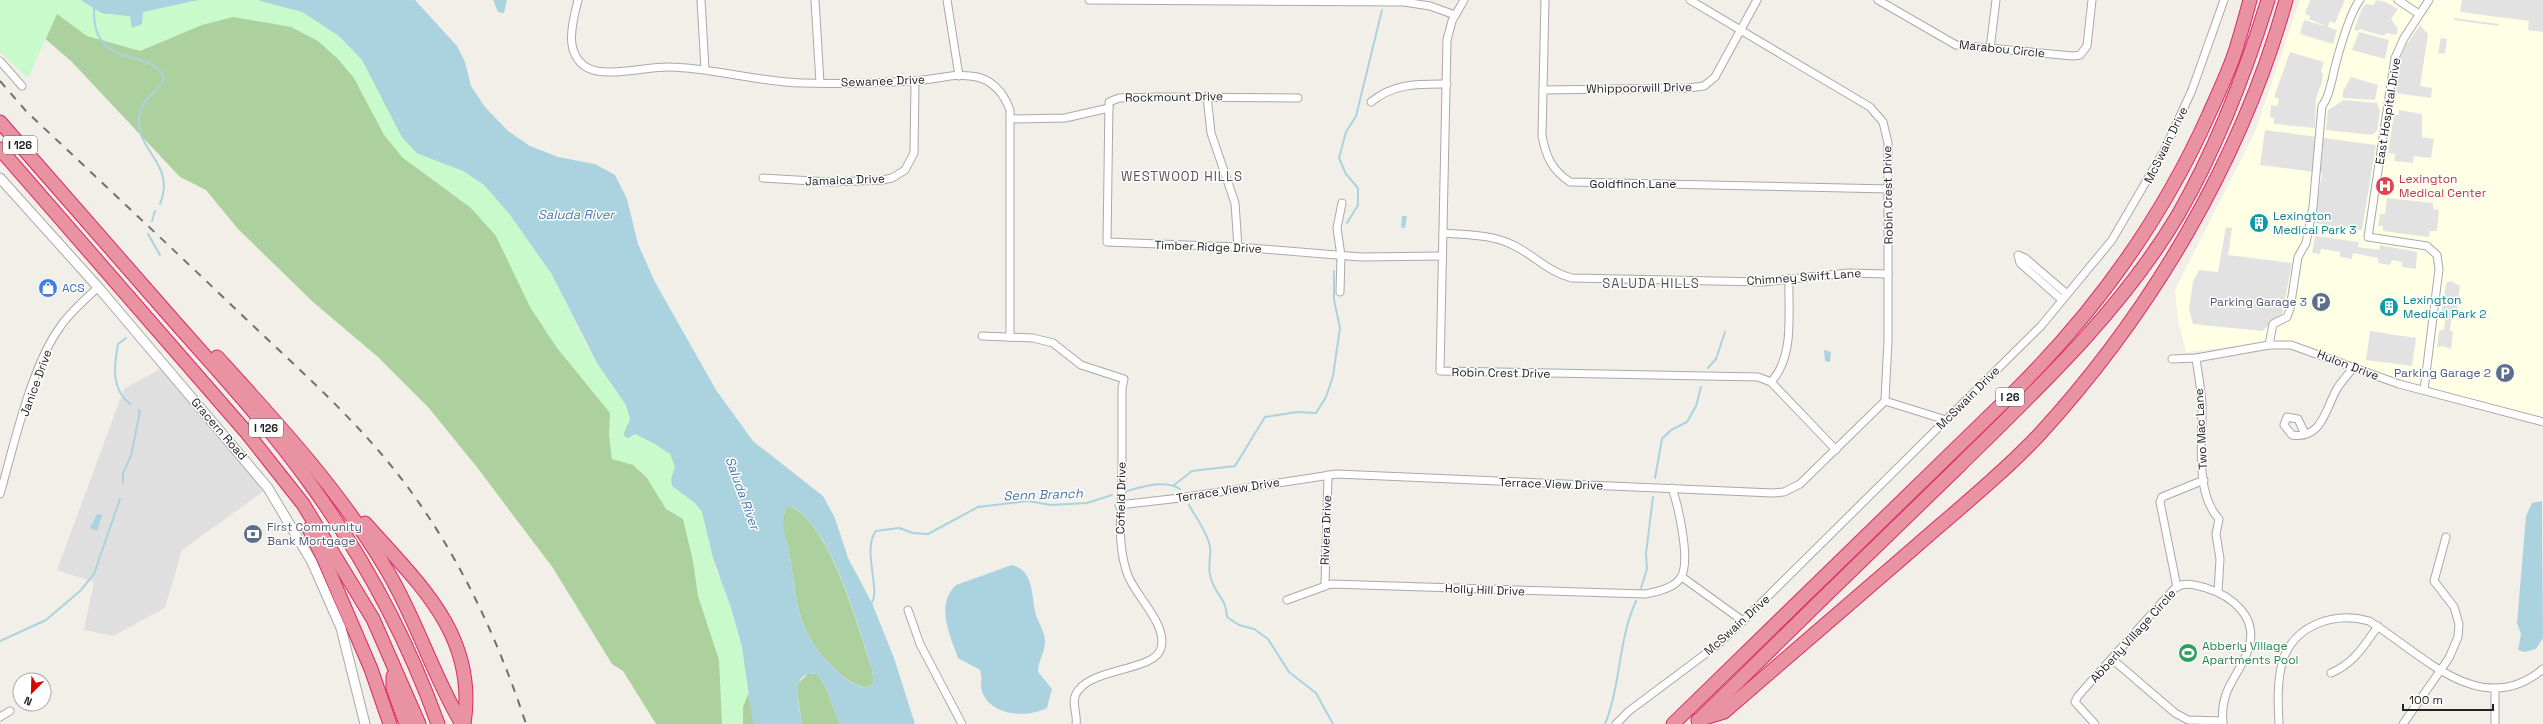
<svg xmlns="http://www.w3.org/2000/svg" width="2543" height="724" font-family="'Space Grotesk',sans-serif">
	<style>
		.residential { fill: #e0dfdf }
		.education { fill: #ffffe5 }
		.forest { fill: #add19e }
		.park { fill: #c8facc }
		.parking { fill: #e2e2e2 }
		.water { fill: #aad3df; fill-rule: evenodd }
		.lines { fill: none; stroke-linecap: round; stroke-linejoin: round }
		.stream { stroke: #aad3df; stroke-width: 2 }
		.minor-casing { stroke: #a9a9a9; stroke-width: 9 }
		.tertiary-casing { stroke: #a9a9a9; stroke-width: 11 }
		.motorway-casing { stroke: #dc2a67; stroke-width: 15 }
		.minor { stroke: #fff; stroke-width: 7 }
		.tertiary { stroke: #fff; stroke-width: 9 }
		.motorway { stroke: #e892a2; stroke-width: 13 }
		.rail { stroke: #707070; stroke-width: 2; stroke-dasharray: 8 8; stroke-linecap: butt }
		.labels { text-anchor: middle; stroke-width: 3; stroke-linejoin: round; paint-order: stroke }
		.shield { fill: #fff; stroke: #646464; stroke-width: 1 }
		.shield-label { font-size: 11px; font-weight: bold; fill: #222 }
		.street-label { font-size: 12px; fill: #222; stroke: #fff }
		.health-label { font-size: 12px; fill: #be3a42; stroke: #fff; text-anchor: start }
		.culture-label { font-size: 12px; fill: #0d838f; stroke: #fff; text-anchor: start }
		.shop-label { font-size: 12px; fill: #366cbe; stroke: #fff; text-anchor: start }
		.service-label { font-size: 12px; fill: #4e5e75; stroke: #fff; text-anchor: end }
		.leisure-label { font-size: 12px; fill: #27864d; stroke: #fff; text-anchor: start }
		.neighbourhood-label { font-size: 13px; letter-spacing: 1px; fill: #555; stroke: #fff }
		.water-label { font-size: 13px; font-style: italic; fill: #4a7aab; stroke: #fff }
	</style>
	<rect width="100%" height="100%" fill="#f2efe9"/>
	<polygon class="residential" points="165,366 268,488 182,550 165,608 113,636 84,630 94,582 57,570 124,389"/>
	<polygon class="education" points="2300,0 2543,0 2543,418 2389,376 2332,354 2285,340 2186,352 2178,320 2175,290 2255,132"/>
	<g class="forest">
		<polygon points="0,0 81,0 94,7 154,11 198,0 258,0 291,7 445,163 635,434 722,584 754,718 753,724 656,724 623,671 612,664 553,568 476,466 428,407 378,357 313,302 238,229 206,190 180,177 71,61"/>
		<path d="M788 505C830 521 858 627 872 669L874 683 866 688C852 684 843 677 833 667 794 629 798 600 789 552 786 532 777 526 788 505Z"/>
		<polygon points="808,674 817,674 826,688 840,724 802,724 797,692 798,683"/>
	</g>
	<path class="park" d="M0 0H81L102 13 130 16 133 28 143 12 198 0H258L302 12 339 36 362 60 402 137 417 153 463 171 484 185 524 233 551 273 587 346 626 405 630 419 624 433 628 438 635 434C649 439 675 451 675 468 675 475 671 479 672 486L695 503 702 512 716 570 732 611 742 647 747 680 748 694 743 707V724H722L719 660 698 596 693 561 683 519 666 509 647 478 633 465 612 459 609 436 610 413 557 348 530 307 496 236 471 208 403 158 384 135 354 78 338 59 318 41 291 27 233 17 202 25 140 51 87 36 57 14 28 78 0 52Z"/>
	<g class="parking">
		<polygon points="2310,0 2345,0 2335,23 2330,21 2328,27 2337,30 2333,44 2300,34 2304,20 2328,27 2309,19 2310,16 2305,14"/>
		<polygon points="2376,0 2386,2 2398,9 2391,19 2398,29 2396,35 2386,33 2384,36 2359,29 2358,31 2354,30 2362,8 2366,4 2374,5"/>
		<polygon points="2462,0 2543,0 2543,32 2528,30 2529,21 2460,12"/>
		<polygon points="2454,18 2499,24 2498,26 2454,20"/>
		<polygon points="2420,25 2428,34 2420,86 2432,88 2431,98 2395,93 2399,60 2406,45"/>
		<polygon points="2359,32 2389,40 2385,59 2352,50"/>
		<polygon points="2441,38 2447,39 2445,54 2438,53"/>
		<polygon points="2290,52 2324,62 2321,72 2323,73 2322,82 2316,98 2315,128 2274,124 2274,118 2270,117 2271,105 2277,106 2279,99 2274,97"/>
		<polygon points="2351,77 2378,85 2375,100 2343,98 2343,91"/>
		<polygon points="2344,100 2377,103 2380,111 2377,131 2372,135 2326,130 2328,110"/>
		<polygon points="2399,110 2422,114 2422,137 2434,139 2431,158 2414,156 2413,163 2394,161 2395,154 2388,153 2394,115 2399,115"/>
		<polygon points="2265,130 2376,145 2362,230 2314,223 2322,173 2260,165"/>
		<polygon points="2387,198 2433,203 2433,209 2439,210 2437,231 2430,231 2429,237 2383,231 2383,226 2378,226 2380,214 2385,214"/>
		<polygon points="2226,227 2232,228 2228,255 2292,263 2282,315 2262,331 2193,324 2189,309 2193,282 2199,270 2218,272"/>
		<polygon points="2315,236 2359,242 2358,247 2379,250 2380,245 2417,252 2416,269 2402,267 2402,262 2392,260 2390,265 2378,263 2378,258 2353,253 2352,259 2340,257 2340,252 2321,249 2320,254 2312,253"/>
		<polygon points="2451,281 2460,286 2456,317 2452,314 2450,330 2453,332 2451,349 2442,346 2437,348 2439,331 2444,329 2446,313 2441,314 2446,283"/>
		<polygon points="2370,331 2416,338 2412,366 2366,360"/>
	</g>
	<g class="water">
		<polygon points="81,0 198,0 143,12 142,24 132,28 130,16 102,13"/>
		<path d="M258 0H415L457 46 465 62 471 86 485 107 508 131 530 146 558 157 595 164 615 175 627 199 638 244 655 282 716 390 753 441 823 496 835 518 848 558 872 603 894 658 915 724H840L826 688 817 674C787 670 800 707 802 724H753L742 647 732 611 713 558 702 512 695 503 672 486 671 479 675 467 670 454 655 444 635 434 628 438 624 436 630 419 626 405 597 363 551 273 510 215 484 185 463 171 417 153 402 137 362 60 339 36 302 12ZM788 505C830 520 859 628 872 669L874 683 866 688C852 685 843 677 833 667 794 629 798 601 789 552 786 534 778 524 788 505Z"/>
		<polygon points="493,0 507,0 504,13 498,12"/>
		<polygon points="1402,216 1407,216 1405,228 1401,227"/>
		<polygon points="1824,350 1831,352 1830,362 1825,361"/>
		<polygon points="2542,501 2543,638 2536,649 2525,652 2518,650 2521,634 2517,623 2526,516 2532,503"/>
		<polygon points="97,514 102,515 97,531 90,528"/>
		<path d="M1012 565C1035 571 1031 598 1036 615 1039 624 1045 632 1045 642 1045 652 1038 661 1038 672L1052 689 1047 708C1027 718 993 716 983 694 979 686 983 678 980 670L958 658C950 635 935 605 956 585Z"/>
		<polygon points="2189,643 2196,646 2196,650 2188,658 2180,656 2184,650 2183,648"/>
	</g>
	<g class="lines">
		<g class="stream">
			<path d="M95 0C85 72 151 46 164 77 158 95 139 98 139 121 138 152 176 165 160 204"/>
			<polyline points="152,221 155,211"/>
			<polyline points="1347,223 1358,205 1358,188 1346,174 1339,158 1346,132 1356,116 1382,10"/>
			<polyline points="148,234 160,255"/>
			<path d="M126 338 118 344C114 366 111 389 130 404"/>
			<polyline points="1708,368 1716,359 1725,332"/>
			<polyline points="1655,478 1662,439 1671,430 1687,422 1696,406 1701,387"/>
			<polyline points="123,483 123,473 131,456 140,411 138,410"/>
			<polyline points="1174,485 1192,471 1235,466 1265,417 1297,412 1316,413 1326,397 1333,376 1340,328 1334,300 1334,271"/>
			<path d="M1127 491C1143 487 1165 479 1180 489"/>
			<path d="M1189 505C1196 518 1208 533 1210 547 1211 556 1208 566 1210 575 1214 595 1226 596 1227 617L1239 625 1254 629 1268 639 1289 672 1316 693 1333 724"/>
			<polyline points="1641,588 1647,569 1646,554 1653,497"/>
			<path d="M870 604C883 596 861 549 876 531L899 528 913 533 928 534 978 507 1028 501 1051 505 1087 503 1112 495"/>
			<polyline points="0,641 46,620 80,591 94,574 120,499"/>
			<path d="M1605 724C1621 685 1618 640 1636 601"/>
		</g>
		<g class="minor-casing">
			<g id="minor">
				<path d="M578 0C573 21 563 52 586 67 605 79 648 66 670 67 714 68 758 82 802 83 839 84 877 83 914 81 935 80 956 72 977 77 994 81 1004 94 1010 110V337"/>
				<polyline points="701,0 705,69"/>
				<polyline points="815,0 820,83"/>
				<polyline points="947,0 959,76"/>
				<polyline points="1089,0 1404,2 1430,6 1455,15"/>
				<polyline points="1464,0 1452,21 1447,40 1440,371 1758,377 1771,382 1836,450"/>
				<path d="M1545 0 1542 136C1546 157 1552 170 1570 182L1889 189"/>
				<polyline points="1878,0 1956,45 2073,56 2080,55 2087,46 2092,0"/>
				<polyline points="2398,0 2419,14"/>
				<polyline points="1990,49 1996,0"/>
				<polyline points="0,61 22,86"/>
				<polyline points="1543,90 1688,88 1704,86 1715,77 1757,0"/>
				<polyline points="1207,96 1211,133 1235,203 1238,247"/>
				<polyline points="1298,98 1157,97 1119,98 1109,102 1107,242 1238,247 1361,257 1442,256"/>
				<path d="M1371 102C1394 83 1418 84 1447 84"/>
				<polyline points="1010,119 1065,118 1109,108"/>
				<polyline points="763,178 829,182 882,180 892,178 905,170 914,153 915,81"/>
				<path d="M1443 233C1466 235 1491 234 1513 245 1534 255 1548 272 1572 278L1762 282 1848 273 1888 274"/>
				<polyline points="1340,292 1341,256 1337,228 1342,203"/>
				<polyline points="2062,300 2020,263 2018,255 2025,258 2067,294"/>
				<path d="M982 336 1033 338 1053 343 1081 365 1124 379 1122 388C1122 421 1122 453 1122 486 1121 516 1117 543 1127 573 1134 595 1168 624 1161 648 1155 672 1089 667 1076 694 1071 703 1078 715 1076 724"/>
				<path d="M2269 345 2273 324 2287 317 2290 309 2298 257 2306 243 2313 207 2322 106C2329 97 2329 90 2332 80 2336 61 2349 13 2360 0"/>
				<path d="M2196 358C2198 373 2201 388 2202 404 2203 437 2194 493 2219 519L2216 534 2220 559 2218 592"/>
				<polyline points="2172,359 2196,358 2269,345 2291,345 2399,384 2543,422"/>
				<path d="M1771 382C1795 356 1788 313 1789 279"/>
				<polyline points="2424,390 2439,269 2437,255 2427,246 2368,237 2395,58 2404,38 2429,0"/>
				<polyline points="1885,401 1946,420"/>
				<path d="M2305 434 2298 419 2287 417 2284 425 2292 435C2323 440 2326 406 2338 387 2343 380 2349 373 2354 367"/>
				<path d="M0 494C14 445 31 367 60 327 70 312 85 300 98 287"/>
				<polyline points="1119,505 1180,498 1337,474 1773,493 1784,492 1800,484 1885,401 1888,340 1888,143 1883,122 1870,107 1690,0"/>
				<polyline points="1682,577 1743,621"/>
				<polyline points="1325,585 1328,475"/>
				<polyline points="2177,587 2160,502 2162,497 2204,480"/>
				<path d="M1287 600 1331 584 1645 594C1657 592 1675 588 1681 577 1691 561 1678 505 1672 488"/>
				<polyline points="908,610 920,644 962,724"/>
				<polyline points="2112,659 2175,713 2188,720 2223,721"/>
				<path d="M2331 673C2354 663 2364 646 2378 626"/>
				<polyline points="0,717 10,711"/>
				<polyline points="1616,724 1629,711 1716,646 1743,621 2041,326 2112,240 2164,151 2192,90 2224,0"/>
				<path d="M2095 724 2075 702 2078 696 2174 589C2183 581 2195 585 2206 588 2232 596 2258 617 2249 647 2240 677 2219 687 2223 724"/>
				<path d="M2279 724C2278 704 2277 683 2282 663 2293 625 2334 611 2369 621 2420 652 2481 722 2543 669"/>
				<polyline points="2403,724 2449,658 2458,637 2459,624 2454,607 2434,581 2446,537"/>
				<polyline points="2495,724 2495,688"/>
			</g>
		</g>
		<g class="tertiary-casing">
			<polyline id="tertiary" points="0,178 98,287 268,488 312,562 341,628 365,724"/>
		</g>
		<g class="motorway-casing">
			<g id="motorway">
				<path d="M0 122C58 188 116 254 174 321 220 373 268 425 309 482 363 556 407 638 438 724"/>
				<polyline points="0,149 247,433 303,504 373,619 419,724"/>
				<path d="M217 357C278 424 342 493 388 572 417 621 433 676 462 724"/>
				<path d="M365 523C418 583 478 635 464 724"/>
				<polyline points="309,529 323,557 371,669 390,724"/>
				<polyline points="393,676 393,688 406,724"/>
				<path d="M1701 718C1786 634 1872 550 1958 467 2037 389 2121 311 2178 215 2217 147 2245 74 2268 0"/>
				<path d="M1698 720 1724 712C1787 657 1851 603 1914 548 1956 511 2000 476 2038 436 2151 313 2241 161 2286 0"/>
				<path d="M1673 724 2014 392C2096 311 2162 219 2209 114 2218 94 2227 75 2234 55 2240 37 2245 18 2250 0"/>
			</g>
		</g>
		<use href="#minor" class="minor"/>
		<use href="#tertiary" class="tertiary"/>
		<use href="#motorway" class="motorway"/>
		<path class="rail" d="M0 81 26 111C99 180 173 249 246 319 306 376 369 431 417 500 465 568 500 645 526 724"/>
	</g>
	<defs>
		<g id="hospital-disc" transform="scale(1)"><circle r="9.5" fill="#e0444e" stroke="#fff"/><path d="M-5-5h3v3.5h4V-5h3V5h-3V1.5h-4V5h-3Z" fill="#fff"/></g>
		<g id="building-disc" transform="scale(1)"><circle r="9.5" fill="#0f9aa8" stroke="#fff"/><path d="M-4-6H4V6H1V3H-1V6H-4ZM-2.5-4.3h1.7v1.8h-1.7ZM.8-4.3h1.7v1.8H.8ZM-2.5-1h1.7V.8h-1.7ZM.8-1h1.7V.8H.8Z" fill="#fff"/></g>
		<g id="shop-disc" transform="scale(1)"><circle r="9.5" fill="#3f7fe0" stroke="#fff"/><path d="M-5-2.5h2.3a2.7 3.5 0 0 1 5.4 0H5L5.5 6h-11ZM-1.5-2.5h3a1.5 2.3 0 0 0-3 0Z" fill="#fff"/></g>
		<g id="parking-disc" transform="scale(1)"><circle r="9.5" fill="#5c6f8a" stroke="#fff"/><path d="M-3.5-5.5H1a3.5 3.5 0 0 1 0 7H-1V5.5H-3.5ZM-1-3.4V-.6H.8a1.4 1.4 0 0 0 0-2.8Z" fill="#fff"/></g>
		<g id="bank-disc" transform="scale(1)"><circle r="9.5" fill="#5c6f8a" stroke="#fff"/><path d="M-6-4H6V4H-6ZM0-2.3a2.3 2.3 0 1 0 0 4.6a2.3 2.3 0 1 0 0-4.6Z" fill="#fff"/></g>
		<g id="stadium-disc" transform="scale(1)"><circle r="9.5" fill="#2e9e5b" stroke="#fff"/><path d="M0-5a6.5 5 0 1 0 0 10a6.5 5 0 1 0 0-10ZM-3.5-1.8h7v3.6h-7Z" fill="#fff"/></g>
	</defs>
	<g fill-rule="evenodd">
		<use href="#hospital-disc" x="2385" y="186"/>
		<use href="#building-disc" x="2259" y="223"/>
		<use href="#shop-disc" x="48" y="288"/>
		<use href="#parking-disc" x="2321" y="302"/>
		<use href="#building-disc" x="2389" y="307"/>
		<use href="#parking-disc" x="2505" y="373"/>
		<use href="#bank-disc" x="253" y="534"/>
		<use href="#stadium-disc" x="2188" y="653"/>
	</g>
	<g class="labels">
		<g class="shield">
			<rect x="3" y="136" width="34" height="18" rx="3"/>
			<rect x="1996" y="388" width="28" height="18" rx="3"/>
			<rect x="249" y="419" width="34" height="18" rx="3"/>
		</g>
		<g class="shield-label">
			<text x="20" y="149">I 126</text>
			<text x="2010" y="401">I 26</text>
			<text x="266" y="432">I 126</text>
		</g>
		<g class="street-label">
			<text transform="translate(2002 49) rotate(6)" y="4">Marabou Circle</text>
			<text transform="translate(883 81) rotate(-2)" y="4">Sewanee Drive</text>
			<text transform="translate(1639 88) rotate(-1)" y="4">Whippoorwill Drive</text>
			<text transform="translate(1174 97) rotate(-1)" y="4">Rockmount Drive</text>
			<text transform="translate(2388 111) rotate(-81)" y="4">East Hospital Drive</text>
			<text transform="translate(2166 145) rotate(-64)" y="4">McSwain Drive</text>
			<text transform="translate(845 180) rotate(-2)" y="4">Jamaica Drive</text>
			<text x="1633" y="188">Goldfinch Lane</text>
			<text transform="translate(1888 195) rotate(-91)" y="4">Robin Crest Drive</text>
			<text transform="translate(1208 247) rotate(2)" y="4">Timber Ridge Drive</text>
			<text transform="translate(1804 277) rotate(-4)" y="4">Chimney Swift Lane</text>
			<text transform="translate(2348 365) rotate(21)" y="4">Hulon Drive</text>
			<text transform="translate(1501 373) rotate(1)" y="4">Robin Crest Drive</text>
			<text transform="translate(36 383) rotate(-70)" y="4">Janice Drive</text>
			<text transform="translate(1968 398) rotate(-45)" y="4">McSwain Drive</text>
			<text transform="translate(219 429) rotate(49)" y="4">Gracern Road</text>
			<text transform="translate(2201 429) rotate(-93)" y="4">Two Mac Lane</text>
			<text transform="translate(1551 484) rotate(2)" y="4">Terrace View Drive</text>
			<text transform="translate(1228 490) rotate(-9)" y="4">Terrace View Drive</text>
			<text transform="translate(1121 498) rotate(-89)" y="4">Cofield Drive</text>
			<text transform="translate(1326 530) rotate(-88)" y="4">Riviera Drive</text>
			<text transform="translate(1485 590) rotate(2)" y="4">Holly Hill Drive</text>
			<text transform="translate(1737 625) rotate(-42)" y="4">McSwain Drive</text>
			<text transform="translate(2133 636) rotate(-48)" y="4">Abberly Village Circle</text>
		</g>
		<g class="health-label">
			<text x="2399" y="183">Lexington<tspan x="2399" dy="14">Medical Center</tspan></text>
		</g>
		<g class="culture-label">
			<text x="2273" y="220">Lexington<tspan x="2273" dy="14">Medical Park 3</tspan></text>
			<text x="2403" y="304">Lexington<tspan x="2403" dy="14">Medical Park 2</tspan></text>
		</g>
		<g class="shop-label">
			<text x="62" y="292">ACS</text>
		</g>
		<g class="service-label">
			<text x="2307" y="306">Parking Garage 3</text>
			<text x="2491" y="377">Parking Garage 2</text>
			<text x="267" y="531" text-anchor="start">First Community<tspan x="267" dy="14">Bank Mortgage</tspan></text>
		</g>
		<g class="leisure-label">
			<text x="2202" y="650">Abberly Village<tspan x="2202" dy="14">Apartments Pool</tspan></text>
		</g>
		<g class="neighbourhood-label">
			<text x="1182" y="181">WESTWOOD HILLS</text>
			<text x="1651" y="288">SALUDA HILLS</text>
		</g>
		<g class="water-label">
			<text x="576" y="219">Saluda River</text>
			<text transform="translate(743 493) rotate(70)" y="5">Saluda River</text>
			<text transform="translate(1043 494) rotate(-2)" y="5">Senn Branch</text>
		</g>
	</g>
	<g transform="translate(32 692) rotate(203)"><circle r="19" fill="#ffffff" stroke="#a7a7a7"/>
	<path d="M0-3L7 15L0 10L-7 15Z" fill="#d40000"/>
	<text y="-6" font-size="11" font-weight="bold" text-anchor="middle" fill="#222222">N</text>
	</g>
	<path d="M2403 704v6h90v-6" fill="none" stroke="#222222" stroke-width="2"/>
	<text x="2409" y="704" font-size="12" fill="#222222" stroke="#ffffff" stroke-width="3" paint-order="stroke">100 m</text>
</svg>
